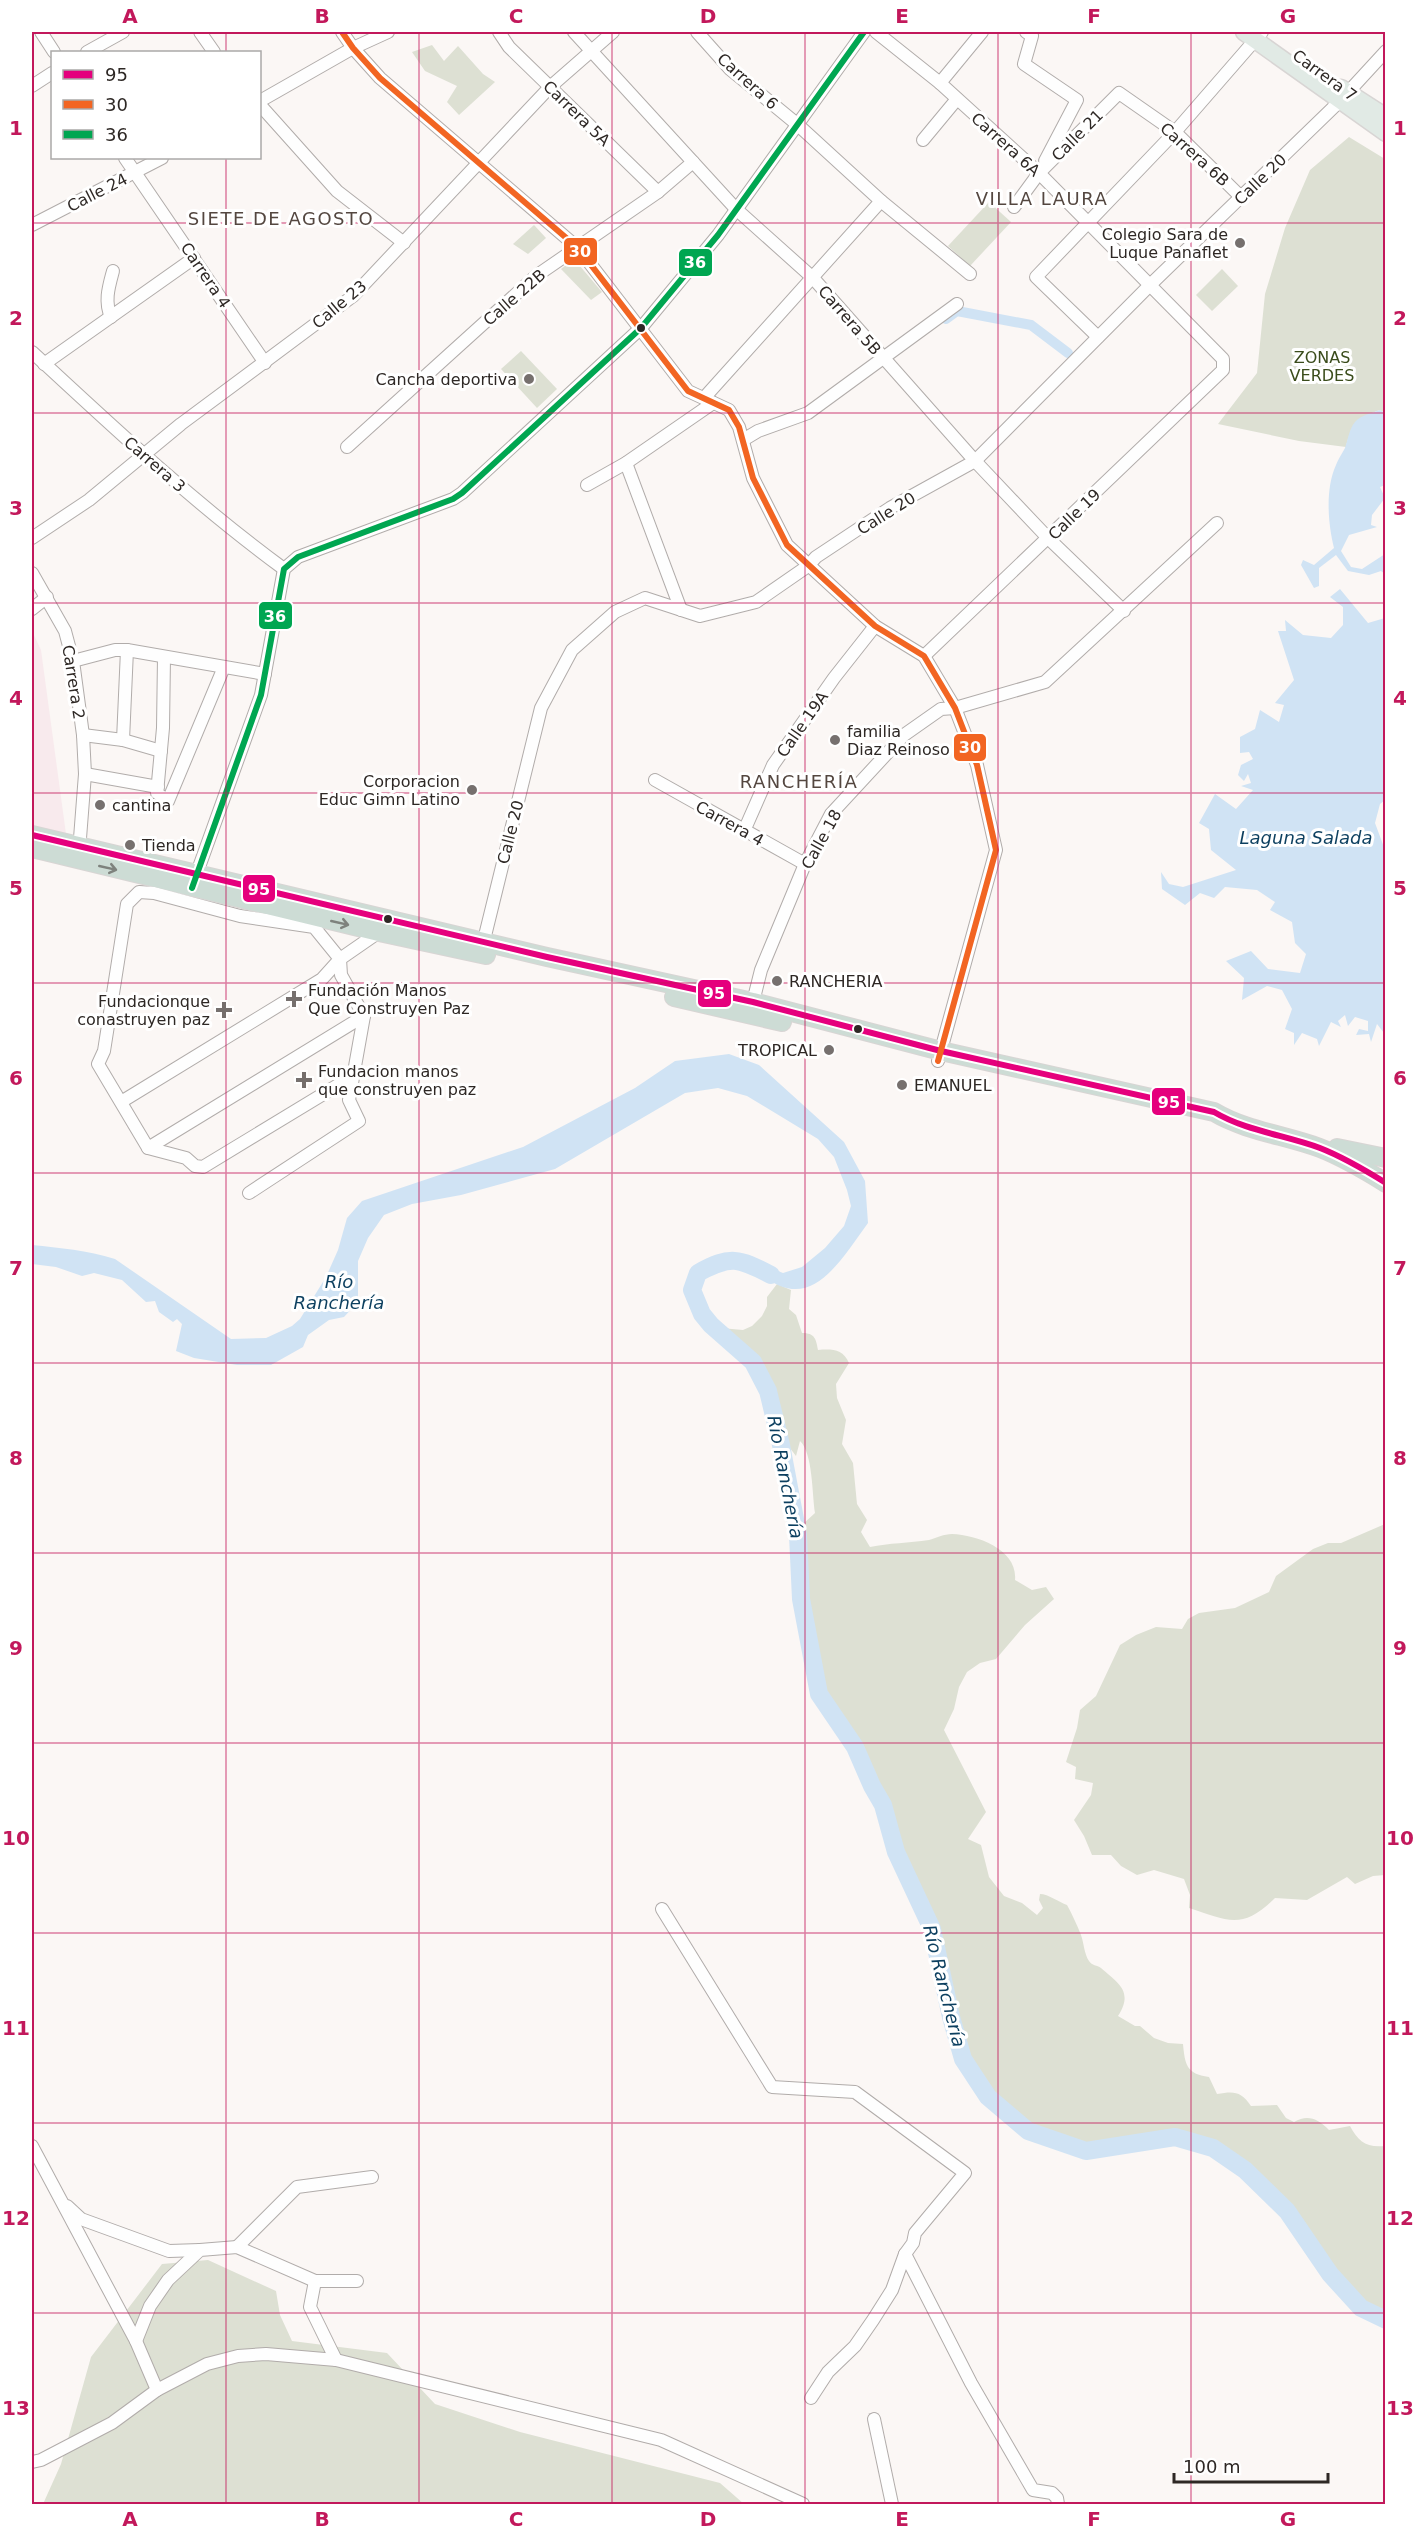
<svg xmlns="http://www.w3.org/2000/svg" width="1417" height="2536" font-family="'DejaVu Sans',sans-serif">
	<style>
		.education { fill: #f8eaed }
		.green { fill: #dde0d3 }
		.water { fill: #d0e3f4 }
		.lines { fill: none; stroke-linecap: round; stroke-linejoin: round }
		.canal { stroke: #d0e3f4; stroke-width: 10 }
		.river { stroke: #d0e3f4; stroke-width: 18 }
		.minor-casing { stroke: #b1acaa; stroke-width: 14 }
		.major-casing { stroke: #d8d5d4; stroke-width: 19 }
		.highway-casing { stroke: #d8d5d4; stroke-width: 20 }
		.minor { stroke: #fefefe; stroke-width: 12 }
		.major { stroke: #e1eae5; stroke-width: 16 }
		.highway { stroke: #cddcd5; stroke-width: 18 }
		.bus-1-casing { stroke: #fff; stroke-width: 10 }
		.bus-2-casing { stroke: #fff; stroke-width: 10 }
		.bus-3-casing { stroke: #fff; stroke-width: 10 }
		.bus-1 { stroke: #e5007d; stroke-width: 6 }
		.bus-2 { stroke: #f26522; stroke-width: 6 }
		.bus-3 { stroke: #00a651; stroke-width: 6 }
		.oneway { stroke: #7e827d }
		.grid { fill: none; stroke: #c2185b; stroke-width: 1.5; stroke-opacity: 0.55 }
		.poi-dot { fill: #76706e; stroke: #fff; stroke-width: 2 }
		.bus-dot { fill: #2e2825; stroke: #fff; stroke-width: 2 }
		.labels { text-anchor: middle; stroke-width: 6; stroke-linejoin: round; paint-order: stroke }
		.street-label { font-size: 16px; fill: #2e2825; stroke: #fff }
		.poi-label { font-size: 16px; fill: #2e2825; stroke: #fff; text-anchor: start }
		.park-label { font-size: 16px; fill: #3a4c1b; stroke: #fff }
		.neighbourhood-label { font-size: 18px; letter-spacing: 1.5px; fill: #544740; stroke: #fff }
		.water-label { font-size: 18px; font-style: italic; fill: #0c3f5f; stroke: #fff }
		.line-badge { stroke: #fff; stroke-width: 2 }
		.badge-label { font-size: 16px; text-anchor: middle; font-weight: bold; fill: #fff }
		.neatline { fill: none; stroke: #c2185b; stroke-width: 2 }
		.grid-label { font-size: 20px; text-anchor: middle; font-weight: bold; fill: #c2185b }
	</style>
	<rect width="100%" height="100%" fill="#fbf7f5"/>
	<polygon class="education" points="32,631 41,650 66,834 32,826"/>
	<g class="green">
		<polygon points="432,45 444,61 458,46 483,74 495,82 459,115 447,102 457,86 425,71 412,52"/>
		<path d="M1349 137 1385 159V413L1380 410C1359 417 1351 425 1346 447L1299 441 1218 424 1257 373 1265 294 1285 228 1310 170Z"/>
		<polygon points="989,202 1011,222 970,266 948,246"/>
		<polygon points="534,225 546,238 528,254 513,244"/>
		<polygon points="574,259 602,292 591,300 561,269"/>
		<polygon points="1222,269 1238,286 1212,311 1196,295"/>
		<polygon points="521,351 557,389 537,408 501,369"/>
		<path d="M777 1284 791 1290 789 1309 796 1315 802 1333C815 1333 816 1339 818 1350 832 1349 843 1349 849 1363L836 1384 837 1398 846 1420 842 1444 853 1463 857 1504 867 1520 861 1532 870 1547C889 1543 909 1543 929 1540 936 1538 944 1534 952 1534 978 1535 1018 1550 1015 1580L1032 1590 1046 1587 1054 1599 1025 1625 996 1659 980 1663 967 1672 959 1687 954 1709 944 1730 986 1812 968 1839 981 1845 989 1877 1004 1896 1022 1903 1037 1915 1043 1908 1039 1900 1040 1894C1048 1894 1059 1902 1067 1905 1072 1914 1077 1925 1081 1935 1084 1943 1084 1954 1089 1961 1092 1966 1097 1965 1101 1968 1118 1983 1134 1991 1118 2016L1135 2026H1140L1154 2038 1168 2043 1183 2044C1185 2064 1186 2074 1209 2077L1217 2094C1234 2091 1241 2091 1251 2106L1277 2105 1286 2118 1294 2122C1308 2114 1318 2119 1329 2130L1350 2126C1358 2141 1366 2148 1385 2146V2320L1361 2308 1330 2274 1287 2211 1245 2170 1213 2148 1175 2137 1086 2151 1028 2131 988 2097 963 2059 951 2017 932 1929 896 1852 883 1805 873 1788 857 1750 819 1694 801 1599 798 1535 803 1524 815 1513C812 1494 813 1453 800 1441L796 1456C789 1447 781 1437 780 1426 780 1423 782 1420 781 1416 780 1401 773 1378 762 1368L757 1370 751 1361 718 1331 721 1328 743 1330 752 1326 762 1316 767 1306V1297Z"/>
		<path d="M1385 1524V1875L1373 1876 1355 1884 1347 1877 1307 1900 1275 1898C1243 1930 1228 1921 1189 1908L1190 1895 1184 1879 1154 1870 1137 1875 1121 1866 1111 1855H1092L1084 1836 1074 1820 1091 1795 1093 1783 1075 1779 1076 1767 1066 1762 1077 1728 1080 1710 1096 1696 1120 1645 1136 1635 1156 1627 1182 1629 1188 1619 1199 1613 1235 1608 1269 1592 1276 1576 1313 1549 1328 1543H1341Z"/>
		<polygon points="208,2260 276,2291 280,2315 292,2341 387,2353 435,2404 520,2432 720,2483 744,2504 43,2504 61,2464 91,2357 162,2264"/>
	</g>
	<g class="water">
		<path d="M1380 410 1385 413V485L1380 487 1385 498 1372 515 1371 525 1377 527 1349 535 1341 551 1351 567 1362 569 1385 554V574L1381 571 1369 575 1348 571 1336 555 1319 568V586L1314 588 1301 565 1303 560 1314 565 1334 548C1328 524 1325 489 1336 465 1338 459 1342 454 1345 448 1348 440 1349 429 1355 422 1361 415 1372 413 1380 410Z"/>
		<polygon points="1340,589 1368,623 1385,618 1385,800 1380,804 1375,823 1385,850 1385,1031 1384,1033 1377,1024 1371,1042 1369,1034 1356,1035 1359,1029 1368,1031 1368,1021 1355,1017 1348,1026 1345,1015 1338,1021 1341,1027 1331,1022 1319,1046 1317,1039 1302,1033 1294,1045 1294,1033 1285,1029 1292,1009 1282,990 1267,986 1242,1000 1244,978 1226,961 1251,951 1268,969 1300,973 1306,954 1295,943 1292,922 1270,910 1275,902 1257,890 1225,887 1214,898 1200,893 1185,905 1162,889 1161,872 1169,884 1183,887 1236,870 1211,850 1209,829 1199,823 1215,794 1236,809 1253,790 1241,786 1251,783 1248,774 1244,781 1238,775 1241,765 1253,759 1249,752 1240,753 1240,737 1255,729 1260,710 1279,722 1284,705 1275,703 1294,680 1278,631 1286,631 1285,620 1303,635 1331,638 1343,625 1343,607 1330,597"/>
		<path d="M729 1054 759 1065 844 1142 865 1181 868 1223C836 1267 806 1322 751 1264L768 1267 783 1273 802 1267 825 1248 844 1226 851 1206 847 1190 834 1157 818 1139 747 1096 718 1088 685 1093 555 1169 461 1195 412 1204 384 1215 368 1238 358 1261V1302L344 1317 329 1320 308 1335 303 1347 271 1365H237L194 1358 176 1351 182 1324 177 1319 173 1322 159 1312 155 1301 146 1302 122 1280 94 1273 82 1276 56 1267 32 1264V1245C60 1248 87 1250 115 1259L231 1339 266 1338 292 1326 300 1319 326 1277 338 1250 347 1218 362 1201 523 1147 635 1088 675 1061Z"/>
	</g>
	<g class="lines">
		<polyline class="canal" points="946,319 957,311 1031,325 1068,353"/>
		<path class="river" d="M771 1275C739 1258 730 1255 698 1273L692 1290 702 1314 711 1325 753 1362 768 1391 781 1445 798 1535 801 1599 819 1694 855 1747 872 1786 883 1805 896 1852 932 1929 951 2017 963 2059 988 2097 1028 2131 1086 2151 1175 2137 1213 2148 1245 2170 1287 2211 1330 2274 1361 2308 1386 2320"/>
		<g class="minor-casing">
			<g id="minor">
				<polyline points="41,32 54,52"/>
				<polyline points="200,32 214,52"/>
				<polyline points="342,32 353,48 380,78 578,248 688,391 729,410 739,427 753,478 787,545 875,626 924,656 955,708 977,765 996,850 938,1061"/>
				<polyline points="499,32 509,47 658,192"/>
				<polyline points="574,32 736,209 813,278 975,461 1048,538 1124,611"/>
				<polyline points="697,32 730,69 798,125 881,201 970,274"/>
				<polyline points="876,32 940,83 1039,173 1223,359 1223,370 924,656"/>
				<polyline points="1026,32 1032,36 1024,64 1077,100 1045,161"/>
				<polyline points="87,52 123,32"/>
				<polyline points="940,83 982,32"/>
				<polyline points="32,86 52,73"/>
				<polyline points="260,101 353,48 388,32"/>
				<polyline points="260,105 337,191 404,243"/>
				<polyline points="923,140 957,99"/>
				<polyline points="125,158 265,363"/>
				<polyline points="1014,207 1039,173 1119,93 1175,132 1241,197"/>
				<polyline points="32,225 162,158"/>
				<path d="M111 317C104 301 109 286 113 271"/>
				<polyline points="1098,337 1036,277 1175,132 1262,32"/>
				<path d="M32 352C113 427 194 503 284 569"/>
				<polyline points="44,364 194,258"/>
				<polyline points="704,398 881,201"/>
				<polyline points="743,440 758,431 808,413 957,304"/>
				<polyline points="347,447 536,276 658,192 693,162"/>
				<polyline points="626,463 681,610"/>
				<polyline points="587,485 626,463 713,403"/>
				<polyline points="32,538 89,500 181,424 353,296 550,87 613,32"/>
				<polyline points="32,573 65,631 73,661 83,735 85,774 79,851"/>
				<polyline points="32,609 47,597"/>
				<polyline points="164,657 163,728 157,793 168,801 224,667"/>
				<polyline points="73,661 115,650 127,650 265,674"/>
				<polyline points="83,735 123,740 161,751"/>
				<polyline points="123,740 127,650"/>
				<polyline points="85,774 158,787"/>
				<polyline points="655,780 805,864"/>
				<polyline points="744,831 773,765 834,678 875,626"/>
				<polyline points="194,881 261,695 284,569 298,557 453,499 462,493 641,328 718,235 864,32"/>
				<polyline points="482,948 541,708 572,650 615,612 645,598 700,616 756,602 808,566 816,557 890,508 975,461 1149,286 1340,101 1386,51"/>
				<polyline points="753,1002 761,970 805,864 831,814 904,735 941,709 955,708 1045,682 1217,523"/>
				<polyline points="121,1102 322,979 340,959 314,927 240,916 154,893 139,892 127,904 104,1051 98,1064 148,1148 186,1158 195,1166 203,1167 353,1076"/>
				<polyline points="148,1148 364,1016"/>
				<polyline points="249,1193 359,1121 349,1100 364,1016 341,975 340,959 379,932 380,928"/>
				<polyline points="662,1909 772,2087 855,2092 965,2173 915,2233 913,2243 905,2254 971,2383 1033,2490 1052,2493 1057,2498 1058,2504"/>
				<polyline points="32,2146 136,2341 157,2390"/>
				<polyline points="67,2206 81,2219 169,2251 200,2250"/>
				<polyline points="237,2247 297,2187 372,2177"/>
				<polyline points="315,2281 310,2307 336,2360"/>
				<polyline points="136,2341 150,2306 168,2280 200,2250 237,2247 315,2281 357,2281"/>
				<polyline points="811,2398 828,2372 855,2346 873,2320 892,2290 905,2254"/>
				<polyline points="874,2419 892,2504"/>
				<polyline points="32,2462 41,2460 112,2423 157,2390 207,2364 238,2356 266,2354 336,2360 661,2440 803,2504"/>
			</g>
		</g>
		<g class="major-casing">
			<g id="major">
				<polyline points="1244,32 1386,133"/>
				<polyline points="1341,88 1386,117"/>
			</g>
		</g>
		<g class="highway-casing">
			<g id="highway">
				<path d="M32 835 547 957 753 1002 941 1051 1214 1112C1246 1131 1285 1135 1320 1148 1343 1157 1365 1170 1386 1183"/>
				<polyline points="32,848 379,932 486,955"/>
				<polyline points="674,997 782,1022"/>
				<polyline points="1337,1148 1386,1158"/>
			</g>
		</g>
		<use href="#minor" class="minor"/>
		<use href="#major" class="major"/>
		<use href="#highway" class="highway"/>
		<g class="bus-1-casing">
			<path id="bus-1" d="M32 835 547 957 753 1002 941 1051 1214 1112C1246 1131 1285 1135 1320 1148 1343 1157 1365 1170 1386 1183"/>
		</g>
		<g class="bus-2-casing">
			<polyline id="bus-2" points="342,32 353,48 380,78 578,248 688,391 729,410 739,427 753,478 787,545 875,626 924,656 955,708 977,765 996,850 938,1061"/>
		</g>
		<g class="bus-3-casing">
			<polyline id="bus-3" points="192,888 261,695 284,569 298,557 453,499 462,493 641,328 718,235 864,32"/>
		</g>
		<use href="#bus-1" class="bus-1"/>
		<use href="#bus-2" class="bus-2"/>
		<use href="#bus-3" class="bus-3"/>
	</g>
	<defs><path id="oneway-shaft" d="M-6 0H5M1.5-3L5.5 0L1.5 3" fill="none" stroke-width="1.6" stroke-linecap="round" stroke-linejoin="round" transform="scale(1.5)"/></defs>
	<g class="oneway">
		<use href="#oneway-shaft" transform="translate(108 868) rotate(13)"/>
		<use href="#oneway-shaft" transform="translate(340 923) rotate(13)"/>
	</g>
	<path class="grid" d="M226 32V52M419 32V2504M612 32V2504M805 32V2504M998 32V2504M1191 32V2504M226 158V2504M32 223H1386M32 413H1386M32 603H1386M32 793H1386M32 983H1386M32 1173H1386M32 1363H1386M32 1553H1386M32 1743H1386M32 1933H1386M32 2123H1386M32 2313H1386"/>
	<g class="poi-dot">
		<circle cx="1240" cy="243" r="6"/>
		<circle cx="529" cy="379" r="6"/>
		<circle cx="835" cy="740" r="6"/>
		<circle cx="472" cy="790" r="6"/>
		<circle cx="100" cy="805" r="6"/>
		<circle cx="130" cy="845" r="6"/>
		<circle cx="777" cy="981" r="6"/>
		<path d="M291 990h6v6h6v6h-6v6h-6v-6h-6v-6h6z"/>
		<path d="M221 1001h6v6h6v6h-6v6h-6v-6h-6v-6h6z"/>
		<circle cx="829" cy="1050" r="6"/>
		<path d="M301 1071h6v6h6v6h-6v6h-6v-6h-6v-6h6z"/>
		<circle cx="902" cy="1085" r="6"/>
	</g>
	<g class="bus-dot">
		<circle cx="641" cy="328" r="5"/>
		<circle cx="388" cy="919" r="5"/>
		<circle cx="858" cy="1029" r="5"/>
	</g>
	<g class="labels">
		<g class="street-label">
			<text transform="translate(1325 75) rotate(36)" y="6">Carrera 7</text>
			<text transform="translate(748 81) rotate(42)" y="6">Carrera 6</text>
			<text transform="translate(577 113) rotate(44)" y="6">Carrera 5A</text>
			<text transform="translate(1077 135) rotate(-45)" y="6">Calle 21</text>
			<text transform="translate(1006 144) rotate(42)" y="6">Carrera 6A</text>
			<text transform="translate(1195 154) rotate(42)" y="6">Carrera 6B</text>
			<text transform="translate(1260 179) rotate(-44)" y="6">Calle 20</text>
			<text transform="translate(97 192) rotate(-27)" y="6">Calle 24</text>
			<text transform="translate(206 275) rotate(56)" y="6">Carrera 4</text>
			<text transform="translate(514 297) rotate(-41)" y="6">Calle 22B</text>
			<text transform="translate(339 304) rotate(-40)" y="6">Calle 23</text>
			<text transform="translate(850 320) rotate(49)" y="6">Carrera 5B</text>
			<text transform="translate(155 464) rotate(41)" y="6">Carrera 3</text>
			<text transform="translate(886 513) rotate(-32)" y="6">Calle 20</text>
			<text transform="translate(1074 514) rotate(-44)" y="6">Calle 19</text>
			<text transform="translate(74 682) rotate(81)" y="6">Carrera 2</text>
			<text transform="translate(802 724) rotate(-55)" y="6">Calle 19A</text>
			<text transform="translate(730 823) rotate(29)" y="6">Carrera 4</text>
			<text transform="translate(510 832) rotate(-76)" y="6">Calle 20</text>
			<text transform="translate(821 839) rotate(-61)" y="6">Calle 18</text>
		</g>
		<g class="poi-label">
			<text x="1228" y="240" text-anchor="end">Colegio Sara de<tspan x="1228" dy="18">Luque Panaflet</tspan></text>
			<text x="517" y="385" text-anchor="end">Cancha deportiva</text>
			<text x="847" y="737">familia<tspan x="847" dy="18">Diaz Reinoso</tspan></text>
			<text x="460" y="787" text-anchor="end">Corporacion<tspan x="460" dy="18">Educ Gimn Latino</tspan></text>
			<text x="112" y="811">cantina</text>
			<text x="142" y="851">Tienda</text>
			<text x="789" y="987">RANCHERIA</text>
			<text x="308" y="996">Fundación Manos<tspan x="308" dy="18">Que Construyen Paz</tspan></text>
			<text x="210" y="1007" text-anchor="end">Fundacionque<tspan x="210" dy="18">conastruyen paz</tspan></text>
			<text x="817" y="1056" text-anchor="end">TROPICAL</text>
			<text x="318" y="1077">Fundacion manos<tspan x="318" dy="18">que construyen paz</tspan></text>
			<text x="914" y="1091">EMANUEL</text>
		</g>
		<g class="park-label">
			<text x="1322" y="363">ZONAS<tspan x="1322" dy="18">VERDES</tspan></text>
		</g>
		<g class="neighbourhood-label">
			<text x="1042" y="205">VILLA LAURA</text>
			<text x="281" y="225">SIETE DE AGOSTO</text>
			<text x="799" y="788">RANCHERÍA</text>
		</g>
		<g class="water-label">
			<text x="1306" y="844">Laguna Salada</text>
			<text x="339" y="1288">Río<tspan x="339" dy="21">Ranchería</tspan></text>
			<text transform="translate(785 1477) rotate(79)" y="6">Río Ranchería</text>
			<text transform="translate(944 1986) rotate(76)" y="6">Río Ranchería</text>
		</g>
	</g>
	<g class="line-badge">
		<rect x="563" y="237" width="35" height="29" rx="6" fill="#f26522"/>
		<rect x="678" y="248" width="35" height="29" rx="6" fill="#00a651"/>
		<rect x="258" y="601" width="35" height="29" rx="6" fill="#00a651"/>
		<rect x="953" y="733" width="34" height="29" rx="6" fill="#f26522"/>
		<rect x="242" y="874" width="34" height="29" rx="6" fill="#e5007d"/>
		<rect x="697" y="979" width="35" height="29" rx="6" fill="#e5007d"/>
		<rect x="1151" y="1087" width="35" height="29" rx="6" fill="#e5007d"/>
	</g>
	<g class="badge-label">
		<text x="580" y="257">30</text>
		<text x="695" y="268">36</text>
		<text x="275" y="622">36</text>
		<text x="970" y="753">30</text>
		<text x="259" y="895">95</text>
		<text x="714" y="999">95</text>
		<text x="1169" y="1108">95</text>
	</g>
	<rect width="1417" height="2536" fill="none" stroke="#ffffff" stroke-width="66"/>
	<rect x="51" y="51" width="210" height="108" fill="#ffffff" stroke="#aba9a8" stroke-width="1.5"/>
	<rect x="63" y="70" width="30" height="9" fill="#e5007d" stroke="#aba9a8" stroke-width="1.5"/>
	<text x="105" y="81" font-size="18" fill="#2e2825">95</text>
	<rect x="63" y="100" width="30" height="9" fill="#f26522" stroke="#aba9a8" stroke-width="1.5"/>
	<text x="105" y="111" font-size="18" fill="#2e2825">30</text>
	<rect x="63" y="130" width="30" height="9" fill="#00a651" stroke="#aba9a8" stroke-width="1.5"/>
	<text x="105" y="141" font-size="18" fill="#2e2825">36</text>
	<path d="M1174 2473v9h154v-9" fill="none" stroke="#2e2825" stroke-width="3"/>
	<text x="1183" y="2473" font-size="18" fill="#2e2825" stroke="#ffffff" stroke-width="4.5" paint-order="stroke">100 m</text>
	<rect x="33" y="33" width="1351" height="2470" class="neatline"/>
	<g class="grid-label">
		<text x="130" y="23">A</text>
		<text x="322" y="23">B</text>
		<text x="516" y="23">C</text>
		<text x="708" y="23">D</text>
		<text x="902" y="23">E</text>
		<text x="1094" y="23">F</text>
		<text x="1288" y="23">G</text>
		<text x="16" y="135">1</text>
		<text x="1400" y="135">1</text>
		<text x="16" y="325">2</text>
		<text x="1400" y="325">2</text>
		<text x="16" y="515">3</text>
		<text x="1400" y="515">3</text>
		<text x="16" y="705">4</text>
		<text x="1400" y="705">4</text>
		<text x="16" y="895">5</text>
		<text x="1400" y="895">5</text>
		<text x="16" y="1085">6</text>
		<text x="1400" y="1085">6</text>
		<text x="16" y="1275">7</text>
		<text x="1400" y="1275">7</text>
		<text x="16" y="1465">8</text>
		<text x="1400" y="1465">8</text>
		<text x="16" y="1655">9</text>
		<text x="1400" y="1655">9</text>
		<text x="16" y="1845">10</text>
		<text x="1400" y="1845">10</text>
		<text x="16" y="2035">11</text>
		<text x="1400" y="2035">11</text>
		<text x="16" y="2225">12</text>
		<text x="1400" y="2225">12</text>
		<text x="16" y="2415">13</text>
		<text x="1400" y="2415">13</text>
		<text x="130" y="2526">A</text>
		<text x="322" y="2526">B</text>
		<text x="516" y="2526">C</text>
		<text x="708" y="2526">D</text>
		<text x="902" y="2526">E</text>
		<text x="1094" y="2526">F</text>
		<text x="1288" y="2526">G</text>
	</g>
</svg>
